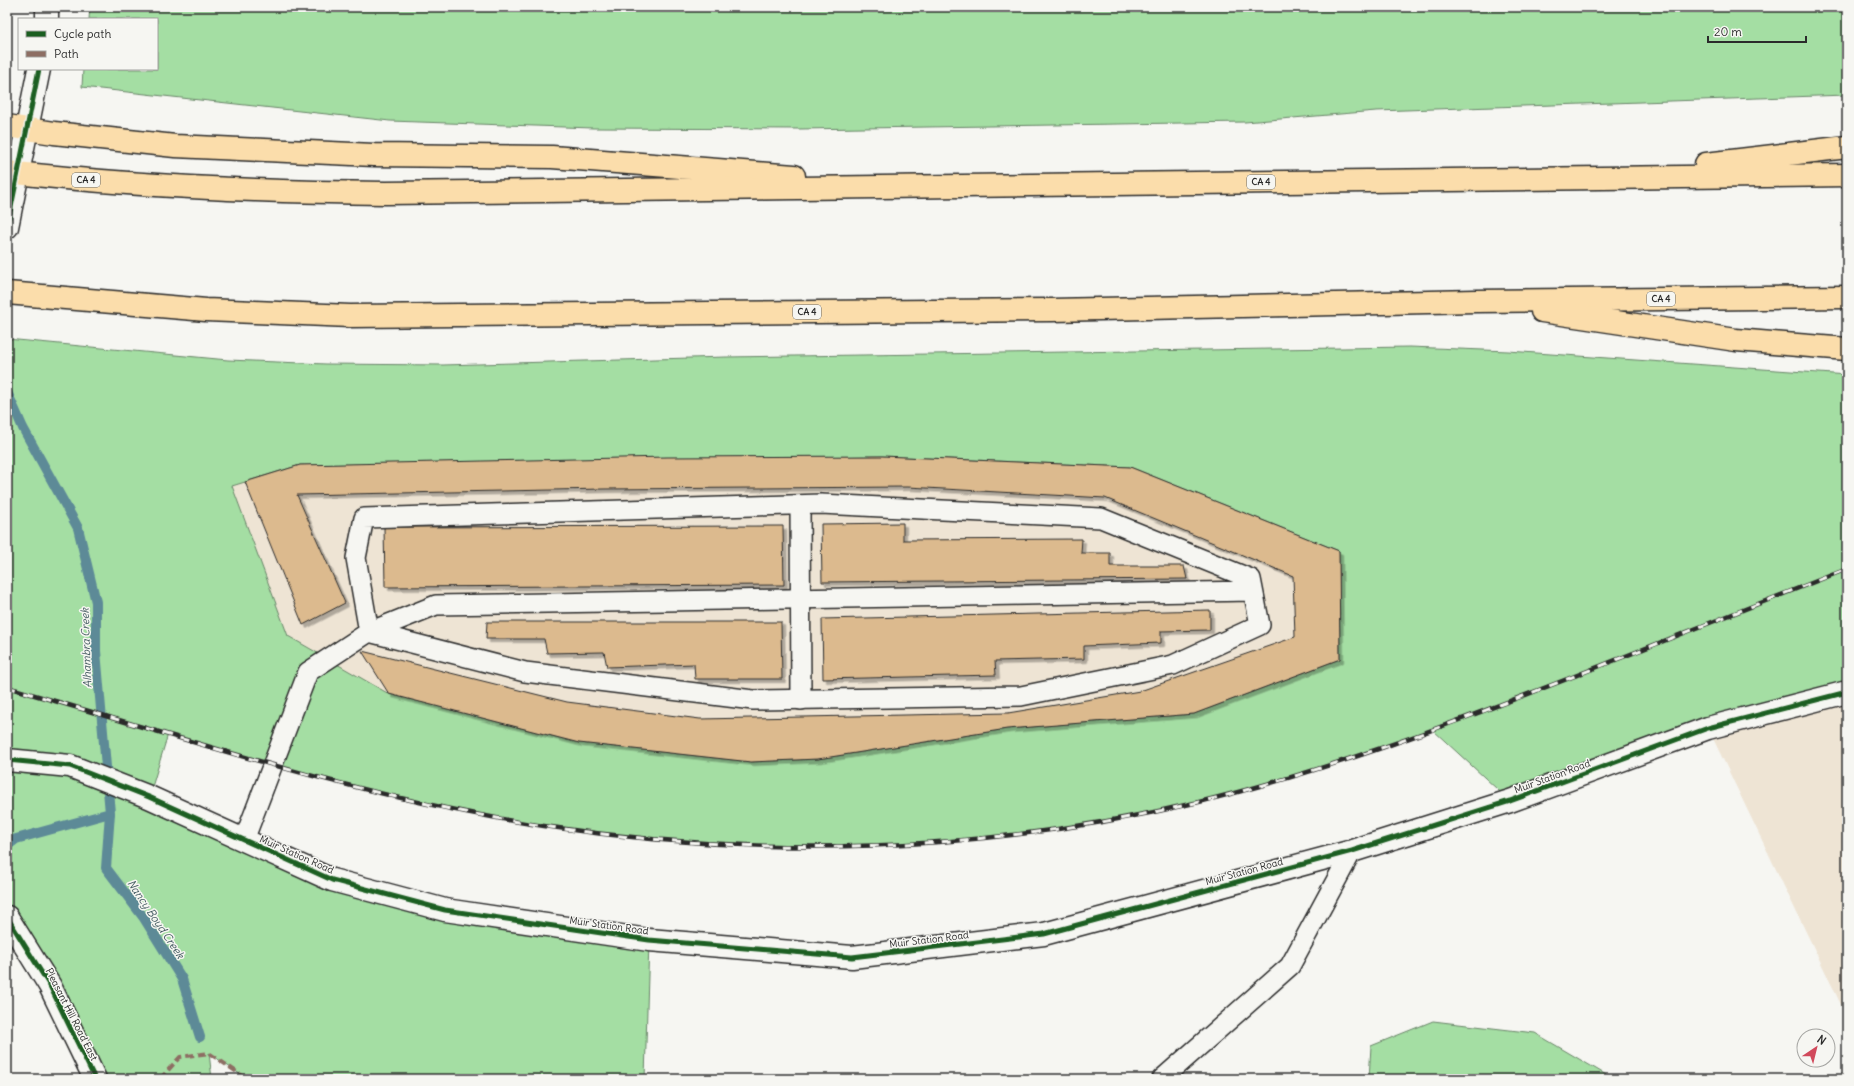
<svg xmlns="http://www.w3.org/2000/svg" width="1854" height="1086" font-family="Delius,sans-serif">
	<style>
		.built { fill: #eee4d4 }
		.green { fill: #a4dea3; stroke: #688467; fill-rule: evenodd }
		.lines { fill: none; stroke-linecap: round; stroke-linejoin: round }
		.stream { stroke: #5d8a97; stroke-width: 10 }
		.building { fill: #dcba8e; stroke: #2b2b2b; filter: url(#shadow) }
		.lane-casing { stroke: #2b2b2b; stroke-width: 22 }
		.street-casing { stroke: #2b2b2b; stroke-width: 25 }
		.highway-casing { stroke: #2b2b2b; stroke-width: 25 }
		.lane { stroke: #f6f6f2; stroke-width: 19 }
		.street { stroke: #f6f6f2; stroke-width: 22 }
		.highway { stroke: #fbddab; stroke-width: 22 }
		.rail-casing { stroke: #2b2b2b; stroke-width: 4.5 }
		.rail { stroke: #f6f6f2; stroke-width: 3; stroke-dasharray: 9; stroke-linecap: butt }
		.quiet { stroke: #8d6e63; stroke-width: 4; stroke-dasharray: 8 4; stroke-linecap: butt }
		.cycleway-casing { stroke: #f6f6f2; stroke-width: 8 }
		.cycleway { stroke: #1b5e20; stroke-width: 5 }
		.labels { text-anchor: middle; stroke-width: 3; stroke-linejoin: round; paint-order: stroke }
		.shield { fill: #f6f6f2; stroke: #686867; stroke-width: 1 }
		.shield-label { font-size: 9px; font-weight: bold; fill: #2b2b2b }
		.street-label { font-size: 10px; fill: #2b2b2b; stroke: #f6f6f2 }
		.water-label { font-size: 11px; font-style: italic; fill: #445b61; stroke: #f6f6f2 }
	</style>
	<defs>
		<filter id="shadow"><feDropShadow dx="3.5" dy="3.5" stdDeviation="0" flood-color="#0004"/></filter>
	</defs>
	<rect width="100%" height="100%" fill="#f6f6f2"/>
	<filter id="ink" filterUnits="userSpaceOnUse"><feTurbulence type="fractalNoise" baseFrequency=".025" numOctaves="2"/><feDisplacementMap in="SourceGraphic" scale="8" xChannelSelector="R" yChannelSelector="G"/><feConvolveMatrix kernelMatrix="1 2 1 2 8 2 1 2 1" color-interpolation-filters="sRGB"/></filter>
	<g filter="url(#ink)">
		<g class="built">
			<polygon points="882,456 1130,467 1339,551 1340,659 1194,714 1007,729 818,759 751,762 579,743 389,694 288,636 232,486 300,465"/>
			<polygon points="1847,692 1847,1017 1708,728"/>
		</g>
		<g class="green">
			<polygon points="90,7 1847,7 1847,95 1376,111 1245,122 800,129 593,128 390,121 82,87 83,69 157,69 157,19 89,19"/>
			<path d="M7 339 228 360 326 364 443 365 726 357 1410 347 1508 351 1847 375V692L1510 801 1433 730C1355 757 1277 784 1197 802 962 856 719 859 482 815 376 796 272 764 168 734L149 797 332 880 649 940 645 1079H247L209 1053 212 1079H95L7 917ZM882 456 1130 467 1339 551 1340 659 1194 714 1007 729 818 759 751 762 579 743 389 694 288 636 232 486 300 465Z"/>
			<polygon points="1433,1021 1535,1033 1613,1079 1369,1079 1371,1046"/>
		</g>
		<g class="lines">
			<g class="stream">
				<polyline points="7,392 23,428 78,528 96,602 96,651 110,813 16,839 7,846"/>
				<polyline points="110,813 106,868 144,918 182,979 200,1037"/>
			</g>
		</g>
		<g class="building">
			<polygon points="882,456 1130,467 1339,551 1340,659 1194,714 1007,729 818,759 751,762 579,743 389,694 362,651 567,702 700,719 1008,713 1140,691 1295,637 1293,576 1105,498 908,487 604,489 297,495 345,603 303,625 245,482 300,465 667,457"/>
			<polygon points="903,523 903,540 1082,539 1081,553 1110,553 1110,566 1184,566 1187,579 822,582 821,524"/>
			<polygon points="783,526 784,585 385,587 384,527"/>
			<polygon points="1210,610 1210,630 1161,631 1161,643 1084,646 1084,659 995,661 996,675 823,679 822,619"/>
			<polygon points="487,622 781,622 782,679 695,679 694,664 607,667 604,652 547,653 544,639 486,639"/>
		</g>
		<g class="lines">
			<g class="lane-casing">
				<g id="lane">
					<polyline points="800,505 801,700"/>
					<polyline points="244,840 308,672 369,632 525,672 753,700 1021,696 1173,665 1260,625 1251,579 1101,518 821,504 364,518 356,558 369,632 436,605 1253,591"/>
					<polyline points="1162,1079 1290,966 1352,851"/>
				</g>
			</g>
			<g class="street-casing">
				<g id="street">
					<polyline points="47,19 47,7"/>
					<polyline points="7,227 39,69"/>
					<polyline points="7,760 70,766 149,797 332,880 445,910 649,940 852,957 1044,934 1352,851 1510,801 1708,728 1847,692"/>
					<polyline points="7,917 50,986 95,1079"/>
				</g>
			</g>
			<g class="highway-casing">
				<g id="highway">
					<polyline points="7,126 54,133 175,146 374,155 552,157 794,176"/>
					<polyline points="1706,164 1847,147"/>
					<path d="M7 172C133 186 259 192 386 193L1847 175"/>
					<polyline points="7,293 206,310 350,316 1052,310 1476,301 1847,297"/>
					<polyline points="1542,311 1736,340 1847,349"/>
				</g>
			</g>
			<use href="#lane" class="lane"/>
			<use href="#street" class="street"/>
			<use href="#highway" class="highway"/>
			<g class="rail-casing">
				<path id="rail" d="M7 687C184 738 361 798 544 826 761 859 985 853 1199 802 1324 772 1443 727 1562 681 1657 644 1752 606 1847 569"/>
			</g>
			<use href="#rail" class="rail"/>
			<polyline class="quiet" points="160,1079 180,1057 209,1053 247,1079"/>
			<g class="cycleway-casing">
				<g id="cycleway">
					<polyline points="7,227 39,69"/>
					<polyline points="7,760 70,766 149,797 332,880 445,910 649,940 852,957 1044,934 1352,851 1510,801 1708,728 1847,692"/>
					<polyline points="7,917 50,986 95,1079"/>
				</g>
			</g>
			<use href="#cycleway" class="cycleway"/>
		</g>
	</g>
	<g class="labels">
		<g class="shield">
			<rect x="72" y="173" width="28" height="14" rx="3"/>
			<rect x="1247" y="175" width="28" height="14" rx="3"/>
			<rect x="1647" y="292" width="28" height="14" rx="3"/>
			<rect x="793" y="305" width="28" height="14" rx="3"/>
		</g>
		<g class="shield-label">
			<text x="86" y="183">CA 4</text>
			<text x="1261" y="185">CA 4</text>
			<text x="1661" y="302">CA 4</text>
			<text x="807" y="315">CA 4</text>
		</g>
		<g class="street-label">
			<text transform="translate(1552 776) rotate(-20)" y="4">Muir Station Road</text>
			<text transform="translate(297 854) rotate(24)" y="4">Muir Station Road</text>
			<text transform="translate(1244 871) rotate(-15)" y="4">Muir Station Road</text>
			<text transform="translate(609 925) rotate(8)" y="4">Muir Station Road</text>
			<text transform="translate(929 939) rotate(-7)" y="4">Muir Station Road</text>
			<text transform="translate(72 1014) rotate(63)" y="4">Pleasant Hill Road East</text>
		</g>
		<g class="water-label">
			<text transform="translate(86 648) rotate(-92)" y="4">Alhambra Creek</text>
			<text transform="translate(156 919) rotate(56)" y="4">Nancy Boyd Creek</text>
		</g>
	</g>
	<rect width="1854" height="1086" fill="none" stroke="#f6f6f2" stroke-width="24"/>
	<rect x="12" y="12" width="1830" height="1062" fill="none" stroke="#2b2b2b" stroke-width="1.5" filter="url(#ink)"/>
	<rect x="18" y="18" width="140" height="52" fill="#f6f6f2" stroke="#a5a5a2"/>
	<rect x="26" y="31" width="20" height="6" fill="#1b5e20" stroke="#a5a5a2"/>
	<text x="54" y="38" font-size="12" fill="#2b2b2b">Cycle path</text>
	<rect x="26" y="51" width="20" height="6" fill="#8d6e63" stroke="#a5a5a2"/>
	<text x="54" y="58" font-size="12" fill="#2b2b2b">Path</text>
	<g transform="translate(1816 1048) rotate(35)"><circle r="19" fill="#f6f6f2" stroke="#a5a5a2"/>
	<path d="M0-3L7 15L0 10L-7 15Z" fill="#d1495b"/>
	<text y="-6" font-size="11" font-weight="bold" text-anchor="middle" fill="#2b2b2b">N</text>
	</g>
	<path d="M1708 36v6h98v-6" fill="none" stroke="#2b2b2b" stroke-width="2"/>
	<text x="1714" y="36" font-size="12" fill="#2b2b2b" stroke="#f6f6f2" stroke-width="3" paint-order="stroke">20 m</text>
</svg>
